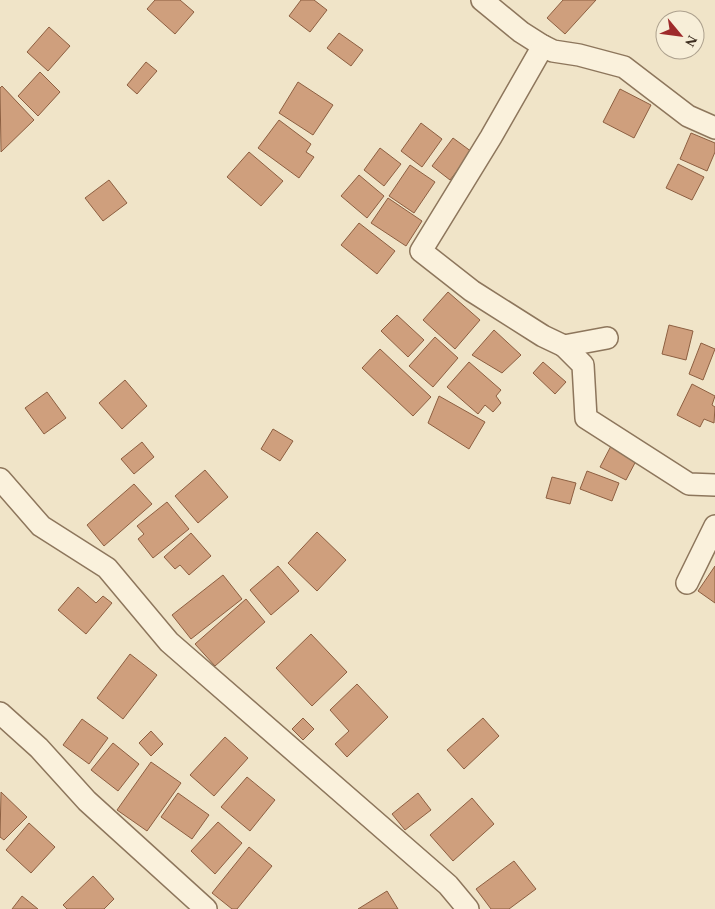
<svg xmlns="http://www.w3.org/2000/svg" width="715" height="909" font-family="Georgia,serif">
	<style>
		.building { fill: #cf9f7d; stroke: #8d5f41 }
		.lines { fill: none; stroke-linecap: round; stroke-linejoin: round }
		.street-casing { stroke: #8d765c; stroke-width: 24 }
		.street { stroke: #faf1dc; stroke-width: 21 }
	</style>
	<rect width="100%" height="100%" fill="#f0e4c8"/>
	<g class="building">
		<polygon points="155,0 180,0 194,12 175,34 147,9"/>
		<polygon points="301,0 314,0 327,10 310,32 289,16"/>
		<polygon points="563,0 596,0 565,34 547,18"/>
		<polygon points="49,27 70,46 48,71 27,52"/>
		<polygon points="339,33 363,50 351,66 327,48"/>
		<polygon points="146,62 157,71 137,94 127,85"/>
		<polygon points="40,72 60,92 38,116 18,96"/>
		<polygon points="298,82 333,105 313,135 279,113"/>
		<polygon points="2,86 34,120 1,152 0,88"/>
		<polygon points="620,89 651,105 634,138 603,122"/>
		<polygon points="279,120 311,144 306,152 314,157 299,178 258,148"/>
		<polygon points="421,123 442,139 422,167 401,151"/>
		<polygon points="691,133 715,143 715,152 707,171 680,159"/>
		<polygon points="453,138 472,152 450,180 432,166"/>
		<polygon points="380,148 401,164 384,186 364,170"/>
		<polygon points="249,152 283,181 261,206 227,177"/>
		<polygon points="678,164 704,177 692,200 666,188"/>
		<polygon points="410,165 435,182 414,213 389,196"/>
		<polygon points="359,175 384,196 367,218 341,196"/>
		<polygon points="109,180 127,203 103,221 85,198"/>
		<polygon points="388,198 422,221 406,246 371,223"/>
		<polygon points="359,223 395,251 377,274 341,245"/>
		<polygon points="448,292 480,320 455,349 423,320"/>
		<polygon points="397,315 424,340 408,357 381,331"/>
		<polygon points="669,325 693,331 686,360 662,354"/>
		<polygon points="494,330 521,355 502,373 472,355"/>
		<polygon points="435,337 458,358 433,387 409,366"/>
		<polygon points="701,343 715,349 703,380 689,374"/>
		<polygon points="380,349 431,397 413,416 362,368"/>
		<polygon points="469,362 501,390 496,396 501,403 493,412 485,405 478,414 447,387"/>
		<polygon points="543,362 566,382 555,394 533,373"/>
		<polygon points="125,380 147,406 122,429 99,403"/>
		<polygon points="692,384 715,396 712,405 715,407 714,423 704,419 700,427 677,415"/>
		<polygon points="47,392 66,418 44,434 25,408"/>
		<polygon points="439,396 485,422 469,449 428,423"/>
		<polygon points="273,429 293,441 280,461 261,449"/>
		<polygon points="142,442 154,457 134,474 121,459"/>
		<polygon points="611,446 637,459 626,480 600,467"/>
		<polygon points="205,470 228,497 198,523 175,496"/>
		<polygon points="587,471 619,483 612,501 580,489"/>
		<polygon points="552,477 576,483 570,504 546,498"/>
		<polygon points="134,484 152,504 104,546 87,525"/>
		<polygon points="167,502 189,529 153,558 138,539 144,534 137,526"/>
		<polygon points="317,532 346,560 317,591 288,563"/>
		<polygon points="191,533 211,556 189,575 180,565 175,569 164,557"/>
		<polygon points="278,566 299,591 271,615 250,590"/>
		<polygon points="715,566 715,603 698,591"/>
		<polygon points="223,575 242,599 191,639 172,615"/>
		<polygon points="78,587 96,603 103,596 112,603 86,634 58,610"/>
		<polygon points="246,599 265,622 215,666 195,644"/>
		<polygon points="311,634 347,672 312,706 276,668"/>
		<polygon points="130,654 157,675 123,719 97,698"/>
		<polygon points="357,684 388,717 347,757 335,744 349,731 330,710"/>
		<polygon points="303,718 314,729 303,740 292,729"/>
		<polygon points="483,718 499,736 464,769 447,750"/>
		<polygon points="82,719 108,738 89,764 63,745"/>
		<polygon points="151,731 163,744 151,756 139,743"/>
		<polygon points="225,737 248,758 214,796 190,775"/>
		<polygon points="113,743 139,764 118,791 91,770"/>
		<polygon points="151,762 181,783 147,831 117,810"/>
		<polygon points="247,777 275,800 250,831 221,807"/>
		<polygon points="1,792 27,817 4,840 0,837"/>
		<polygon points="178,793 209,815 192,839 161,817"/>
		<polygon points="418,793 431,810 405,830 392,814"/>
		<polygon points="472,798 494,824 453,861 430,835"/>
		<polygon points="218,822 242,843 215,874 191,851"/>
		<polygon points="29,823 55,847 31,873 6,850"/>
		<polygon points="249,847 272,866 237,909 232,909 212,893"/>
		<polygon points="514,861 536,889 509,909 491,909 476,889"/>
		<polygon points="93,876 114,899 104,909 67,909 63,905"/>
		<polygon points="387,891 398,909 358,909"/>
		<polygon points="22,896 38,909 12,909"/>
	</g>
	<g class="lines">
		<g class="street-casing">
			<g id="street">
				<polyline points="482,0 521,32 543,46 553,51 579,55 624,67 688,116 715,128"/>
				<polyline points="543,46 491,137 421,251 472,291 543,336 564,346 607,338"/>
				<polyline points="564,346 583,365 586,418 689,484 715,485"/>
				<polyline points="0,479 41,526 107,568 169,642 448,885 468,909"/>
				<polyline points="687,583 715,526"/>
				<polyline points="0,713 39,748 87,801 206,909"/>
			</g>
		</g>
		<use href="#street" class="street"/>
	</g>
	<g transform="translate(680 35) rotate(119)"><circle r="24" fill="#f7eed8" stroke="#ada18e"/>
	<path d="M0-4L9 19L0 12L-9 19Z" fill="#9e2a2b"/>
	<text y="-8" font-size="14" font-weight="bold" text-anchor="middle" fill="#3d2e20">N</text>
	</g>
</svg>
